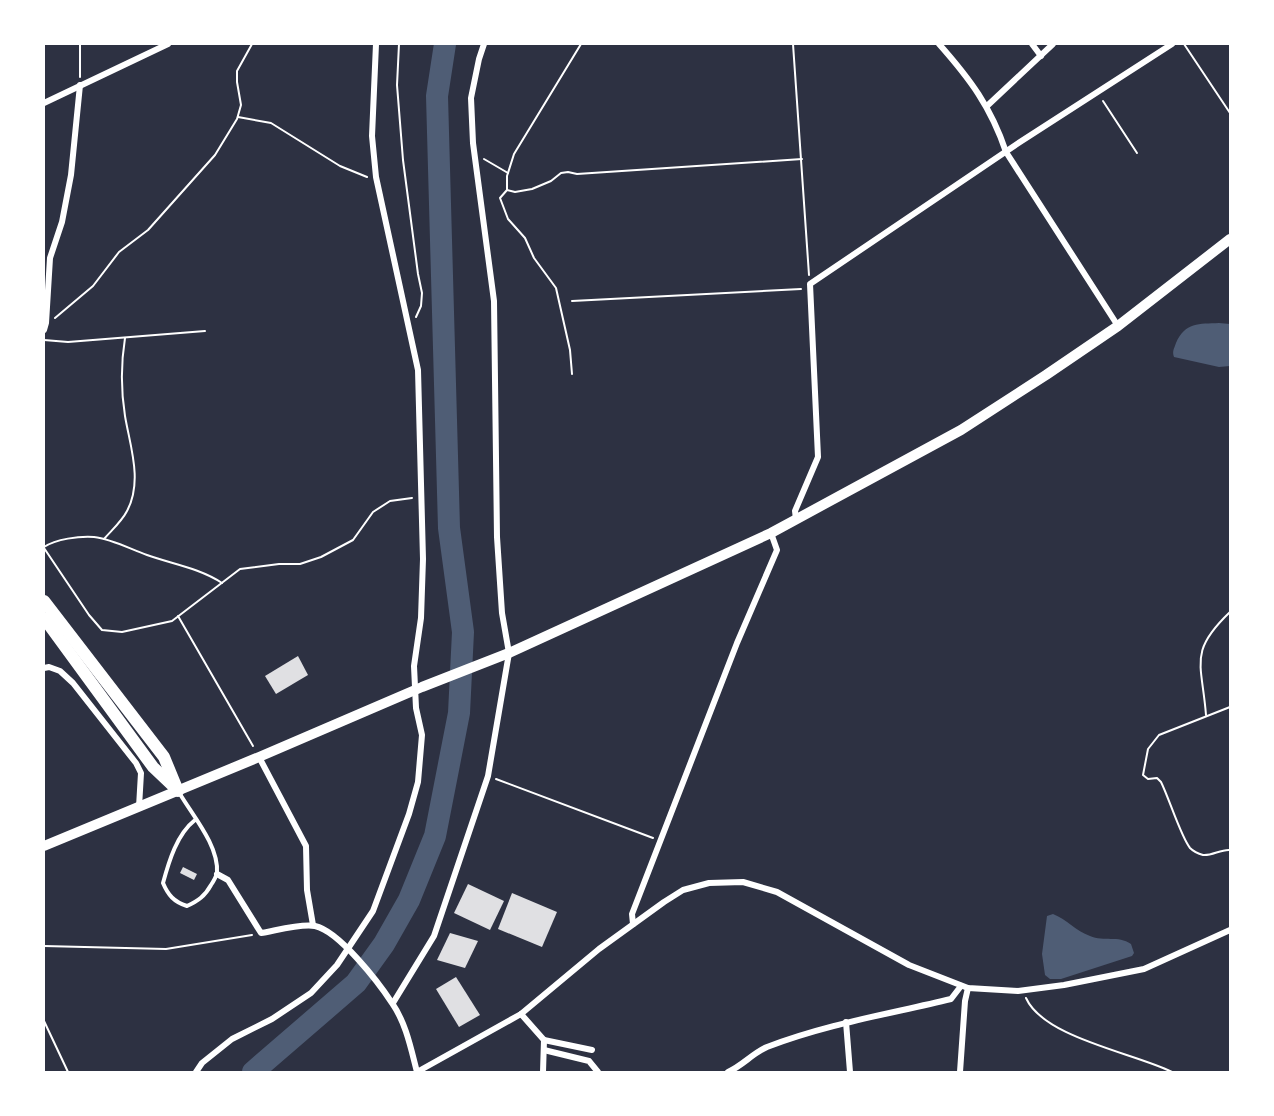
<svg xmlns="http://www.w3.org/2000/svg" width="1274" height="1116" font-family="'Golos Text',sans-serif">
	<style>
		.water { fill: #4f5d75 }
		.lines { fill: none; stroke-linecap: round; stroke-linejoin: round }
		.river { stroke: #4f5d75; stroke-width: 22 }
		.building { fill: #e0e0e3 }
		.path { stroke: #fff; stroke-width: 2 }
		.service { stroke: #fff; stroke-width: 4 }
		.minor { stroke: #fff; stroke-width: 6 }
		.primary { stroke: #fff; stroke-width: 10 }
		.motorway { stroke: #fff; stroke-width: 12 }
	</style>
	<rect width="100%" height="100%" fill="#2d3142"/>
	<g class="water">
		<path d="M1219 323 1230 324V366L1219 367 1174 357C1172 351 1174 349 1176 343 1185 322 1199 324 1219 323Z"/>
		<path d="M1053 914C1066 919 1076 931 1090 936 1104 942 1118 935 1131 944L1134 953 1132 956 1061 979H1050L1045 975 1042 954 1047 916Z"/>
	</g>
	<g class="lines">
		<polyline class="river" points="253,1072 356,983 384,944 409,900 435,836 459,713 463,632 449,528 437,96 445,44"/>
	</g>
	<g class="building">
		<polygon points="298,656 308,675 276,694 265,676"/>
		<polygon points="183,867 197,874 194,880 180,873"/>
		<polygon points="468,884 504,901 490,930 454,913"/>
		<polygon points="512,893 557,912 542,947 498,929"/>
		<polygon points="450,933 478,941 465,968 437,960"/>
		<polygon points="456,977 480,1015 459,1027 436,989"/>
	</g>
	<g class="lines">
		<g class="path">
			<polyline points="399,44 397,85 403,160 418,274 422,293 421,306 416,317"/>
			<polyline points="793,44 809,275"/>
			<polyline points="1184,44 1230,113"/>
			<polyline points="80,77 80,44"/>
			<polyline points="1103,101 1137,153"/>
			<polyline points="238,117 271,123 340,166 367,177"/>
			<polyline points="484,159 508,173"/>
			<polyline points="507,190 515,192 532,189 551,181 561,173 568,172 577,174 802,159"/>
			<polyline points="572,301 801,289"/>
			<polyline points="55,318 93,286 119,252 148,230 215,155 237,119 241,105 237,82 237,71 252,44"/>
			<polyline points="44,340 68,342 205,331"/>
			<polyline points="572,374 570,350 556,288 534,258 525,238 508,219 500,198 507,190 507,176 514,154 581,44"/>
			<path d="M104 539C112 530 122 521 127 511 143 481 130 446 125 416 121 391 121 363 125 338"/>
			<path d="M44 547C56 539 79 536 94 537 112 539 130 549 147 555 172 564 199 568 222 583"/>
			<polyline points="44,548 89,615 102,630 122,632 172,621 240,569 279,564 300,564 321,557 353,540 373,512 390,501 412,498"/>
			<polyline points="178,616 253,746"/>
			<path d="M1230 707 1159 735 1148 749 1143 775 1148 779 1157 778 1161 782C1169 798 1181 837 1190 848 1193 851 1199 854 1203 855 1212 856 1221 849 1230 850"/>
			<path d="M1206 715C1202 663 1188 652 1230 612"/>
			<polyline points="496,779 653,838"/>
			<polyline points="44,946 166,949 252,935"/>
			<path d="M1026 998C1044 1038 1134 1053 1172 1072"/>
			<polyline points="44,1021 68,1072"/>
		</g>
		<path class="service" d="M180 794C193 816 219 846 217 873 216 877 213 882 211 885 205 896 198 901 187 906 174 902 168 895 163 883 169 861 177 834 195 820"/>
		<g class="minor">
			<path d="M939 44C970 79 991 107 1006 152L1118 326"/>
			<polyline points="1032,44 1041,56"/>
			<polyline points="44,103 168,44"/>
			<polyline points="987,106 1053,44"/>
			<polyline points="44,330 46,323 50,258 62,222 71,175 80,85"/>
			<polyline points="796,519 795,511 818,457 810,284 1020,142 1172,44"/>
			<polyline points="44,668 49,667 60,671 73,683 136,763 141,773 139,807"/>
			<polyline points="259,757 306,846 307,890 313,925"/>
			<path d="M217 874 228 880 261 933C274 931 302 923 315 926 339 931 379 983 392 1003 406 1023 411 1049 417 1072"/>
			<polyline points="633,924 632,914 737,643 777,550 771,533"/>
			<polyline points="393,1003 434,936 488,776 509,653 502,613 497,537 494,301 473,143 471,98 479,59 484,44"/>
			<polyline points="521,1014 544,1040 543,1072"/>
			<polyline points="846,1022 850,1072"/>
			<polyline points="544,1040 592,1050"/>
			<polyline points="544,1050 589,1061 598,1072"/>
			<polyline points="196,1072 202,1063 232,1039 272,1019 311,993 337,965 373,911 409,814 418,782 422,735 416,708 414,666 421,618 423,559 418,370 376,177 372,136 376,44"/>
			<polyline points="417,1072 521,1014 599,949 664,902 683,890 709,883 743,882 777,892 909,965 968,988 1018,991 1064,985 1144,969 1230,930"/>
			<path d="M728 1072C742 1066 753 1053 767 1047 827 1024 889 1014 951 999L961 986"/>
			<polyline points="960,1072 965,1001 968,988"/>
		</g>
		<polyline class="primary" points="44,846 259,757 422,687 509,653 771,533 961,430 1046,375 1118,326 1230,239"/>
		<g class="motorway">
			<polyline points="44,601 164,757 178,791"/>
			<polyline points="44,618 153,767 173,786"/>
		</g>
	</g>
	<rect width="1274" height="1116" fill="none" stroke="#ffffff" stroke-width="90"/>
</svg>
